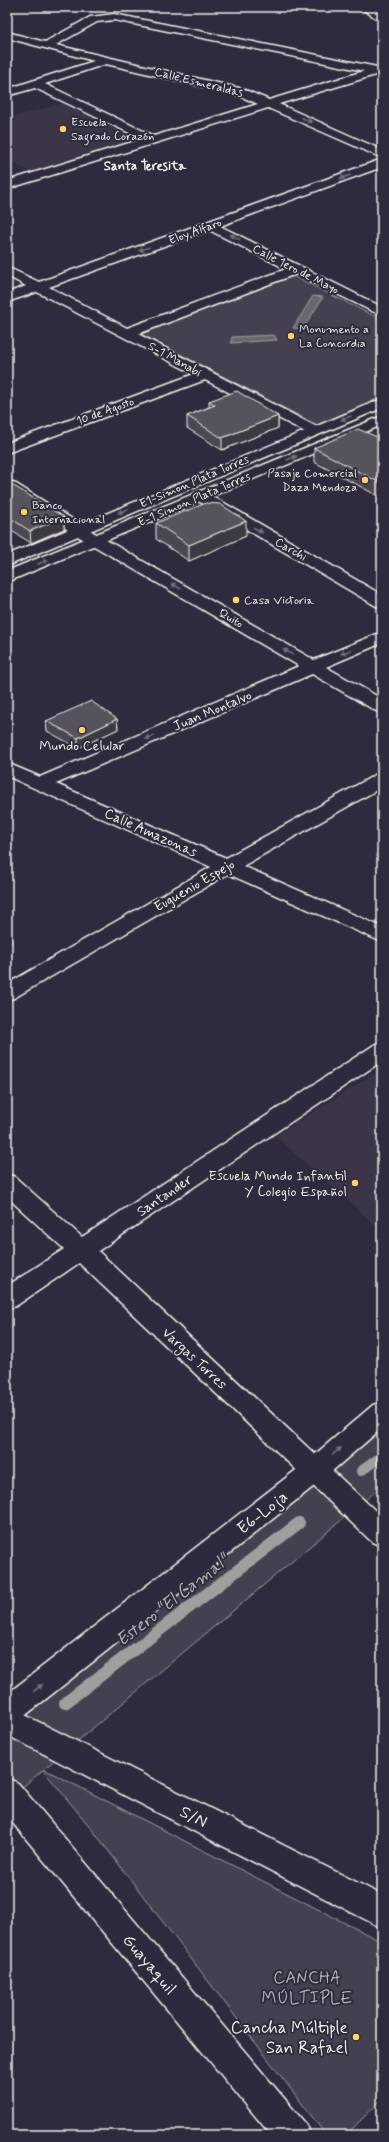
<svg xmlns="http://www.w3.org/2000/svg" width="389" height="2142" font-family="Mynerve,sans-serif">
	<style>
		.built { fill: #3b3647 }
		.green { fill: #454050; stroke: #9c989c }
		.water { fill: #6a6670; stroke: #a19ea0 }
		.lines { fill: none; stroke-linecap: round; stroke-linejoin: round }
		.stream-far1 { stroke: #a19ea0; stroke-width: 10 }
		.stream { stroke: #a19ea0; stroke-width: 12 }
		.street-casing { stroke: #f4f1e8; stroke-width: 3 }
		.secondary-casing { stroke: #f4f1e8; stroke-width: 3 }
		.highway-casing { stroke: #f4f1e8; stroke-width: 3 }
		.street { fill: #2f2a3d; fill-rule: evenodd }
		.secondary { fill: #2f2a3d; fill-rule: evenodd }
		.highway { fill: #2f2a3d; fill-rule: evenodd }
		.wall { fill: #4a4752; stroke: #f4f1e8 }
		.shaded-wall { fill: #3c3942; stroke: #f4f1e8 }
		.building { fill: #56525f; stroke: #f4f1e8 }
		.oneway { fill: #747079 }
		.poi-dot { fill: #ffd166; stroke: #2f2a3d; stroke-width: 1.5 }
		.labels { text-anchor: middle; stroke-width: 4; stroke-linejoin: round; paint-order: stroke }
		.far-street-label { font-size: 12px; fill: #f4f1e8; stroke: #2f2a3d }
		.far-poi-label { font-size: 12px; fill: #f4f1e8; stroke: #2f2a3d; text-anchor: start }
		.far-quarter-label { font-size: 13px; font-weight: bold; fill: #f4f1e8; stroke: #2f2a3d }
		.street-label { font-size: 14px; fill: #f4f1e8; stroke: #2f2a3d }
		.poi-label { font-size: 14px; fill: #f4f1e8; stroke: #2f2a3d }
		.near-street-label { font-size: 17px; fill: #f4f1e8; stroke: #2f2a3d }
		.near-park-label { font-size: 17px; fill: #b7b3b3; stroke: #2f2a3d }
		.near-poi-label { font-size: 17px; fill: #f4f1e8; stroke: #2f2a3d; text-anchor: end }
		.near-water-label { font-size: 18px; font-style: italic; fill: #b6b2b2; stroke: #2f2a3d }
	</style>
	<rect width="100%" height="100%" fill="#2f2a3d"/>
	<filter id="ink" filterUnits="userSpaceOnUse"><feTurbulence type="fractalNoise" baseFrequency=".025" numOctaves="2"/><feDisplacementMap in="SourceGraphic" scale="8" xChannelSelector="R" yChannelSelector="G"/><feConvolveMatrix kernelMatrix="1 2 1 2 8 2 1 2 1" color-interpolation-filters="sRGB"/></filter>
	<g filter="url(#ink)">
		<g class="built">
			<polygon points="63,103 141,140 32,173 7,160 7,119"/>
			<polygon points="382,1069 382,1231 275,1136"/>
		</g>
		<g class="green">
			<polygon points="291,275 382,320 382,397 317,425 139,333"/>
			<polygon points="382,1419 382,1486 44,1769 382,1942 382,2099 346,2135 326,2135 91,1828 43,1770 7,1800 7,1713"/>
		</g>
		<g class="water">
			<polygon points="313,296 323,297 303,329 293,328"/>
			<polygon points="274,335 277,340 231,343 232,337"/>
		</g>
		<g class="lines">
			<polyline class="stream-far1" points="361,1471 382,1456"/>
			<polyline class="stream" points="65,1703 299,1523"/>
			<g class="street-casing">
				<g id="street">
					<polygon points="359,7 371,7 382,14 382,22"/>
					<path d="M114 14 377 67 382 66V73L279 104 382 150V158L268 108 7 189V181L142 139 35 88 7 96V89L94 61 7 38V32L45 42 90 17ZM114 20 364 71 269 100 243 89 56 45 97 22ZM106 64 235 94 258 104 154 136 45 84Z"/>
					<path d="M382 159V167L220 226 382 307V316L296 274 138 334 319 428 322 431 319 434H309L205 380 7 453V443L194 374 37 292 7 302V293L26 286 7 276V267L39 282ZM209 230 286 269 127 328 49 287Z"/>
					<polygon points="7,480 13,482 101,537 314,660 382,632 382,643 326,667 382,699 382,712 376,711 312,674 56,784 226,858 375,775 382,773 382,787 243,866 382,927 382,942 228,874 14,998 7,1000 7,984 211,867 7,776 7,763 40,777 299,666 89,543 7,492"/>
					<polygon points="201,491 207,493 382,595 382,607 376,606 195,499 193,496 195,493"/>
					<polygon points="382,1042 382,1061 98,1251 382,1517 382,1546 372,1542 79,1263 16,1306 7,1309 7,1286 64,1249 7,1197 7,1174 15,1177 82,1237 374,1045"/>
					<polygon points="7,1706 382,1895 382,1928 7,1735"/>
					<polygon points="7,1778 18,1783 305,2123 310,2135 271,2135 7,1816"/>
				</g>
			</g>
			<g class="secondary-casing">
				<polygon id="secondary" points="382,1402 382,1428 323,1479 17,1722 7,1726 7,1694 305,1463 373,1405"/>
			</g>
			<g class="highway-casing">
				<g id="highway">
					<polygon points="382,399 382,408 7,566 7,555"/>
					<polygon points="382,416 382,425 7,582 7,571"/>
				</g>
			</g>
			<use href="#street" class="street"/>
			<use href="#secondary" class="secondary"/>
			<use href="#highway" class="highway"/>
		</g>
		<g class="wall">
			<polygon points="209,401 278,416 278,428 222,450 187,428 187,416 209,407"/>
			<polygon points="382,439 382,498 314,462 314,448"/>
			<polygon points="7,484 64,517 64,529 31,543 7,528"/>
			<polygon points="156,523 246,536 189,561 156,539"/>
			<polygon points="117,719 118,729 78,748 47,731 46,721"/>
		</g>
		<g class="shaded-wall">
			<polygon points="278,416 278,428 222,450 222,438"/>
			<polygon points="64,517 64,529 31,543 30,531"/>
			<polygon points="246,521 246,536 189,561 189,545"/>
			<polygon points="117,719 118,729 78,748 78,738"/>
			<polygon points="10,930 11,943 7,946 7,932"/>
		</g>
		<g class="building">
			<polygon points="237,391 278,416 222,438 187,416 215,405 209,401"/>
			<polygon points="358,429 382,439 382,484 314,448"/>
			<polygon points="9,483 64,517 30,531 7,516 7,484"/>
			<polygon points="206,503 220,504 246,521 189,545 156,523"/>
			<polygon points="91,701 117,719 78,738 46,721"/>
			<polygon points="7,928 10,930 7,932"/>
		</g>
		<defs><path id="oneway-solid" d="M-6-.8H1V-3.2L6.5 0L1 3.2V.8H-6Z"/></defs>
		<g class="oneway">
			<use href="#oneway-solid" transform="translate(307 120) rotate(24)"/>
			<use href="#oneway-solid" transform="translate(345 177) rotate(160)"/>
			<use href="#oneway-solid" transform="translate(235 237) rotate(-153)"/>
			<use href="#oneway-solid" transform="translate(144 249) rotate(161)"/>
			<use href="#oneway-solid" transform="translate(346 418) rotate(158)"/>
			<use href="#oneway-solid" transform="translate(292 458) rotate(-23)"/>
			<use href="#oneway-solid" transform="translate(123 511) rotate(157)"/>
			<use href="#oneway-solid" transform="translate(258 530) rotate(30)"/>
			<use href="#oneway-solid" transform="translate(43 562) rotate(-23)"/>
			<use href="#oneway-solid" transform="translate(176 586) rotate(-150)"/>
			<use href="#oneway-solid" transform="translate(288 652) rotate(-150)"/>
			<use href="#oneway-solid" transform="translate(346 652) rotate(157)"/>
			<use href="#oneway-solid" transform="translate(150 737) rotate(157)"/>
			<use href="#oneway-solid" transform="translate(337 1451) rotate(-40)"/>
			<use href="#oneway-solid" transform="translate(38 1688) rotate(-38)"/>
		</g>
	</g>
	<g class="poi-dot">
		<circle cx="63" cy="129" r="4"/>
		<circle cx="291" cy="336" r="4"/>
		<circle cx="365" cy="480" r="4"/>
		<circle cx="24" cy="512" r="4"/>
		<circle cx="236" cy="600" r="4"/>
		<circle cx="82" cy="730" r="4"/>
		<circle cx="355" cy="1183" r="4"/>
		<circle cx="356" cy="2037" r="4"/>
	</g>
	<g class="labels">
		<g class="far-street-label">
			<text transform="translate(199 82) rotate(14)" y="4">Calle Esmeraldas</text>
			<text transform="translate(195 231) rotate(-20)" y="4">Eloy Alfaro</text>
			<text transform="translate(296 269) rotate(27)" y="4">Calle 1ero de Mayo</text>
			<text transform="translate(175 359) rotate(29)" y="4">S-1 Manabi</text>
			<text transform="translate(105 411) rotate(-20)" y="4">10 de Agosto</text>
			<text transform="translate(194 481) rotate(-23)" y="4">E1-Simon Plata Torres</text>
			<text transform="translate(194 499) rotate(-23)" y="4">E-1 Simon Plata Torres</text>
			<text transform="translate(291 549) rotate(30)" y="4">Carchi</text>
			<text transform="translate(231 618) rotate(30)" y="4">Quito</text>
		</g>
		<g class="far-poi-label">
			<text x="71" y="126">Escuela<tspan x="71" dy="14">Sagrado Corazón</tspan></text>
			<text x="299" y="333">Monumento a<tspan x="299" dy="14">La Concordia</tspan></text>
			<text x="357" y="477" text-anchor="end">Pasaje Comercial<tspan x="357" dy="14">Daza Mendoza</tspan></text>
			<text x="32" y="509">Banco<tspan x="32" dy="14">Internacional</tspan></text>
			<text x="244" y="604">Casa Victoria</text>
		</g>
		<g class="far-quarter-label">
			<text x="145" y="170">Santa Teresita</text>
		</g>
		<g class="street-label">
			<text transform="translate(212 710) rotate(-23)" y="5">Juan Montalvo</text>
			<text transform="translate(151 832) rotate(24)" y="5">Calle Amazonas</text>
			<text transform="translate(194 885) rotate(-30)" y="5">Euguenio Espejo</text>
			<text transform="translate(164 1195) rotate(-34)" y="5">Santander</text>
			<text transform="translate(195 1358) rotate(43)" y="5">Vargas Torres</text>
		</g>
		<g class="poi-label">
			<text x="82" y="750">Mundo Celular</text>
			<text x="347" y="1180" text-anchor="end">Escuela Mundo Infantil<tspan x="347" dy="16">Y Colegio Español</tspan></text>
		</g>
		<g class="near-street-label">
			<text transform="translate(262 1512) rotate(-38)" y="6">E6-Loja</text>
			<text transform="translate(194 1816) rotate(27)" y="6">S/N</text>
			<text transform="translate(150 1964) rotate(50)" y="6">Guayaquil</text>
		</g>
		<g class="near-park-label">
			<text x="307" y="1983">CANCHA<tspan x="307" dy="20">MÚLTIPLE</tspan></text>
		</g>
		<g class="near-poi-label">
			<text x="348" y="2033">Cancha Múltiple<tspan x="348" dy="20">San Rafael</tspan></text>
		</g>
		<g class="near-water-label">
			<text transform="translate(172 1600) rotate(-38)" y="6">Estero "El Camal"</text>
		</g>
	</g>
	<rect width="389" height="2142" fill="none" stroke="#2f2a3d" stroke-width="24"/>
	<rect x="12" y="12" width="365" height="2118" fill="none" stroke="#f4f1e8" stroke-width="1.5" filter="url(#ink)"/>
</svg>
